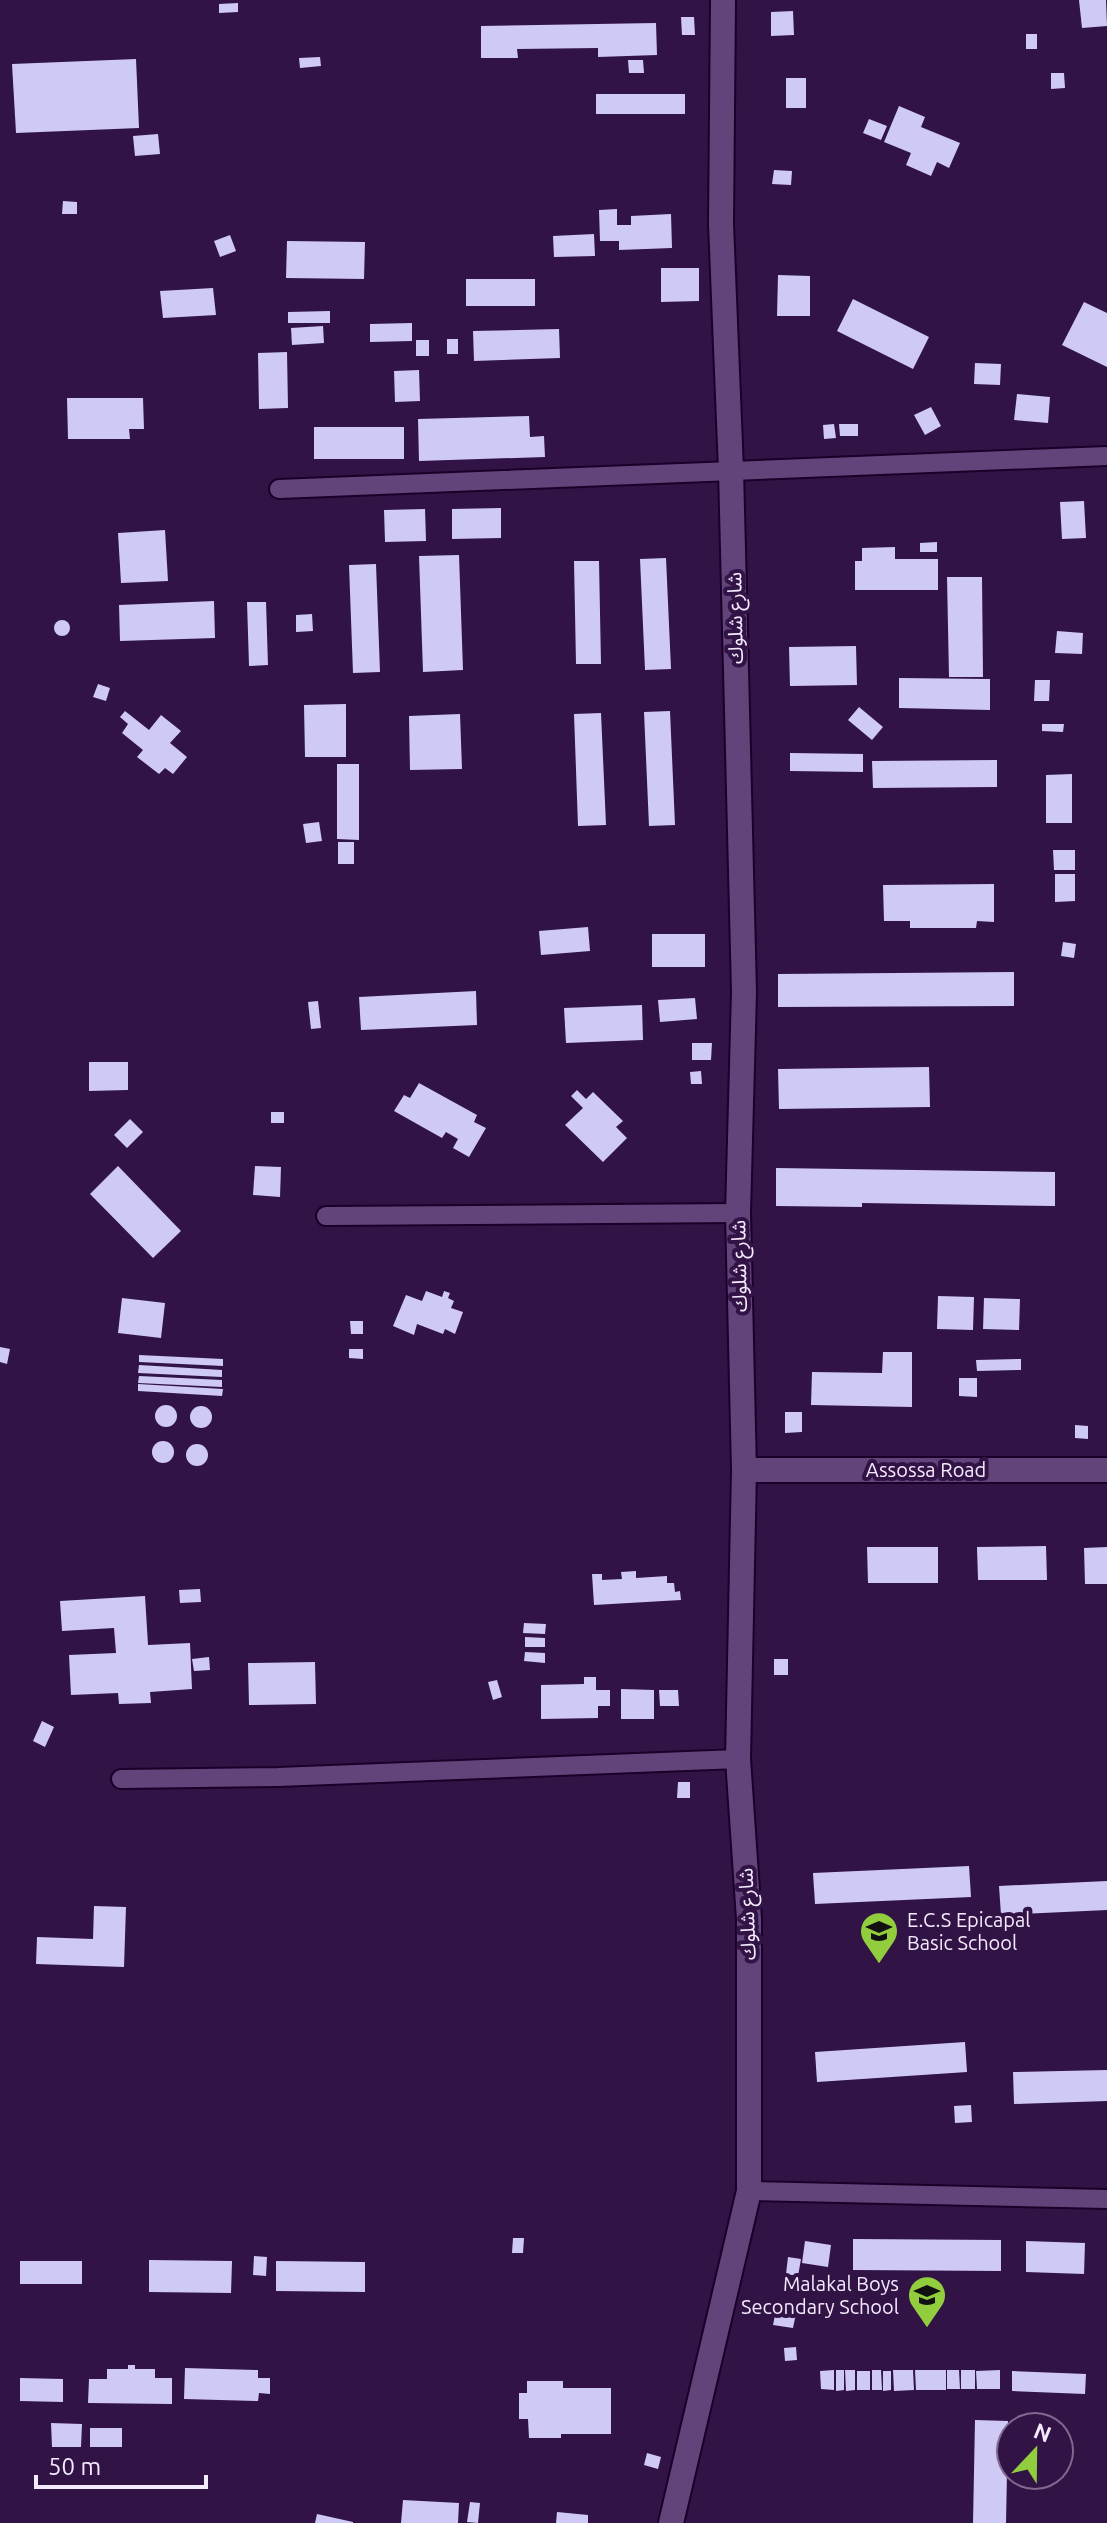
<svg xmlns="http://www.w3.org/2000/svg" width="1107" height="2523" font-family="Ubuntu,'Noto Sans Arabic',sans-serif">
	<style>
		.building { fill: #cecaf5 }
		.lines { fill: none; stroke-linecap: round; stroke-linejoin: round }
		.street-casing { stroke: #19002a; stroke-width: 22 }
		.secondary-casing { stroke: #19002a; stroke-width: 28 }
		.street { stroke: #63447a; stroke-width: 18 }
		.secondary { stroke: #63447a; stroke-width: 24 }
		.labels { text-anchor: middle; stroke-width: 8; stroke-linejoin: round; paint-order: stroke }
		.street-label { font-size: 20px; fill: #f4eafd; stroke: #321345 }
		.poi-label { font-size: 20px; fill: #f4eafd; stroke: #321345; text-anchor: start }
	</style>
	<rect width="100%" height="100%" fill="#321345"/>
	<g class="building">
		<polygon points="1079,0 1106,0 1107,26 1082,28"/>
		<polygon points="238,3 238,12 219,13 219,4"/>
		<polygon points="793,11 794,35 771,36 771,12"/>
		<polygon points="681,17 694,17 695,35 682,35"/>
		<polygon points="656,23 657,55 598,57 598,48 517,49 518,58 481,58 481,26"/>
		<rect x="1026" y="34" width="11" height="15"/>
		<polygon points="320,57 321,66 300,68 299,58"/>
		<polygon points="136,59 139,128 16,133 12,64"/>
		<polygon points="628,60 643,60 644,73 629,73"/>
		<polygon points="1051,73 1064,73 1065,88 1051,89"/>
		<rect x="786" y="78" width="20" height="30"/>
		<rect x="596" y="94" width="89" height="20"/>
		<polygon points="899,106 925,117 921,127 960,143 949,168 937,162 931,176 906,165 911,153 884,142"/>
		<polygon points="869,119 887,126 881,140 863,133"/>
		<polygon points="158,134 160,154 135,156 133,136"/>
		<polygon points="774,170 792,171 791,185 772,184"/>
		<polygon points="63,201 77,202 77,214 62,214"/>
		<polygon points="617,209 617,225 631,225 631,216 671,214 672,248 619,250 619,241 600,241 599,210"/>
		<polygon points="594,234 595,256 554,257 553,236"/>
		<polygon points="230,235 236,251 220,257 214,241"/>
		<polygon points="287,241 365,242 364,279 286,278"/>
		<polygon points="661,268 699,268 699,301 661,302"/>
		<polygon points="778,275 810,276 810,316 777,316"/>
		<rect x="466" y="279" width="69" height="27"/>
		<polygon points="213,288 216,315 163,318 160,291"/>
		<polygon points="853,299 929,337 913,369 837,331"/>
		<polygon points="1084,302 1107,313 1107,367 1062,345"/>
		<polygon points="330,311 330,323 288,323 288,312"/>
		<polygon points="412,323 412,341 370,342 370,324"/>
		<polygon points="323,326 324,343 292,345 291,328"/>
		<polygon points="559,329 560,358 474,361 473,331"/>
		<rect x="447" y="339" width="11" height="15"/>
		<rect x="416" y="340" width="13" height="16"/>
		<polygon points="287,352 288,408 259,409 258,353"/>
		<polygon points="975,363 1001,364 1000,385 974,384"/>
		<polygon points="419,370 420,401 395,402 394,371"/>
		<polygon points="1017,394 1050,397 1048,423 1014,420"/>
		<polygon points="67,398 143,398 144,429 129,429 130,439 68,439"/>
		<polygon points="931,407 941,426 925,435 914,415"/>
		<polygon points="529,416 530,437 544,436 545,457 419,461 418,419"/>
		<polygon points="834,424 836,438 824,439 823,425"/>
		<polygon points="839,424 858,424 858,436 840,436"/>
		<rect x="314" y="427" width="90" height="32"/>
		<polygon points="1084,501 1086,538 1062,539 1060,502"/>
		<polygon points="501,508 501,538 452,539 452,509"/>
		<polygon points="425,509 426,541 385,542 384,510"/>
		<polygon points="165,530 168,581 121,583 118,533"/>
		<polygon points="937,542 937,552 920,552 920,543"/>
		<polygon points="895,547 895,559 938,559 938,590 855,590 855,561 862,561 862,548"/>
		<polygon points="459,555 463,670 423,672 419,556"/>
		<polygon points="666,558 671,669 645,670 640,559"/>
		<polygon points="574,561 599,561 601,664 576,664"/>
		<polygon points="376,564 380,672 353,673 349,565"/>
		<polygon points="947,577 982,577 983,677 949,677"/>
		<polygon points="214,601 215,638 120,641 119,605"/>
		<polygon points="247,602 266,602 268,665 249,666"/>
		<polygon points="312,614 313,631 296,632 296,615"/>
		<circle cx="62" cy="628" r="8"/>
		<polygon points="1057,631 1083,633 1082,654 1055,653"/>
		<polygon points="856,646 857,685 790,686 789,647"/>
		<polygon points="899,678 990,679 990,710 899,708"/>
		<polygon points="1035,680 1050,680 1049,701 1034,701"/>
		<polygon points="98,684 110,688 106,701 93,697"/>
		<polygon points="346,704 346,757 305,757 304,705"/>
		<polygon points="859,707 883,727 872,740 848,720"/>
		<polygon points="125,711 149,730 161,715 181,731 170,743 187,757 173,774 165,768 159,774 137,757 143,750 122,733 128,724 120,717"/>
		<polygon points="670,711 675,825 649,826 644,712"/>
		<polygon points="601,713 606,825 578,826 574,714"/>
		<polygon points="460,714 462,769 410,770 409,716"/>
		<polygon points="1042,724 1064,724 1063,732 1042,731"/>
		<polygon points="790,753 863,754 863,772 790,771"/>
		<polygon points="997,760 997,787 873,788 872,761"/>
		<polygon points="337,764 359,764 359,840 337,839"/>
		<polygon points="1072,774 1072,823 1046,823 1046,775"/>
		<polygon points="319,822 322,841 306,843 303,824"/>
		<rect x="338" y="842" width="16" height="22"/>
		<polygon points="1053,850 1075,850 1075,870 1054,870"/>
		<polygon points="1055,874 1075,874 1075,901 1055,902"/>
		<polygon points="994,884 994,922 977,921 976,928 910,928 910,921 884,921 883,885"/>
		<polygon points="588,927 590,951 541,955 539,931"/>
		<rect x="652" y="934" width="53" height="33"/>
		<polygon points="1063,942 1076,944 1074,958 1061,956"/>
		<polygon points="1014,972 1014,1006 778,1007 778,974"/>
		<polygon points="476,991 477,1025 361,1030 359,997"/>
		<polygon points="695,998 697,1019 660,1022 658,1000"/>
		<polygon points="318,1001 321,1028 311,1029 308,1002"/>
		<polygon points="642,1005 643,1040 566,1043 564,1008"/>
		<polygon points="692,1043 712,1043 711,1060 692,1060"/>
		<polygon points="89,1062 128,1062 128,1090 89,1091"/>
		<polygon points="929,1067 930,1107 779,1109 778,1069"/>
		<polygon points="701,1071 702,1084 691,1084 690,1072"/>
		<polygon points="419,1083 477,1115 474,1122 486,1128 469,1157 453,1148 458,1139 446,1132 442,1138 394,1111 404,1095 410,1098"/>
		<polygon points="577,1090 586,1099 593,1092 623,1121 616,1127 627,1138 603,1162 565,1125 583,1108 571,1096"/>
		<rect x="271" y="1112" width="13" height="11"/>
		<polygon points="130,1119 143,1132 127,1148 114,1135"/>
		<polygon points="118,1166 181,1231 153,1258 90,1194"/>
		<polygon points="255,1166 281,1167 280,1197 253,1195"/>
		<polygon points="776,1168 1055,1172 1055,1206 862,1203 862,1207 776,1206"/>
		<polygon points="426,1291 442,1297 444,1291 450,1293 448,1298 454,1301 451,1308 463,1312 455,1334 445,1329 443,1334 417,1324 414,1335 393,1326 406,1295 422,1301"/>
		<polygon points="938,1296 974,1297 973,1330 937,1329"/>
		<polygon points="122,1298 165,1303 161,1338 118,1333"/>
		<polygon points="984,1298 1020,1299 1019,1330 983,1329"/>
		<polygon points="350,1321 363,1321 363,1334 351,1334"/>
		<polygon points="0,1347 10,1349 7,1364 0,1362"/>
		<polygon points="349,1349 363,1349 363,1359 349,1358"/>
		<polygon points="883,1352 912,1352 912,1407 811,1405 812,1372 882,1373"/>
		<polygon points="139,1355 223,1359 223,1366 139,1362"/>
		<polygon points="1021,1359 1021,1370 977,1371 976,1360"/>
		<polygon points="139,1365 222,1370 222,1377 138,1373"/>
		<polygon points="139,1376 222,1380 222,1387 138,1383"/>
		<polygon points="959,1378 977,1378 977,1397 959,1396"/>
		<polygon points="138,1384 223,1389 222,1396 138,1391"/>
		<circle cx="166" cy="1416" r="11"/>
		<circle cx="201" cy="1417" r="11"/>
		<polygon points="785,1412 802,1412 802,1432 785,1433"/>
		<polygon points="1075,1425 1088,1426 1088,1439 1075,1438"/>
		<circle cx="163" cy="1452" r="11"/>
		<circle cx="197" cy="1455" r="11"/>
		<polygon points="1046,1546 1047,1580 978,1580 977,1547"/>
		<polygon points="867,1547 938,1547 938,1583 868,1583"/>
		<polygon points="1107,1547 1107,1584 1085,1584 1084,1548"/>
		<polygon points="636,1571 636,1578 667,1576 667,1583 674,1583 675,1592 680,1591 681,1600 594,1605 592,1574 602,1574 602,1580 622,1579 621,1572"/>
		<polygon points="200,1589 201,1602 180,1603 179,1590"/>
		<polygon points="145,1596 148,1645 190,1643 192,1689 150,1692 151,1703 119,1704 118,1693 71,1695 69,1655 116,1653 114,1628 62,1631 60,1601"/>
		<polygon points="524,1623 546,1624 545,1634 523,1633"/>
		<polygon points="525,1637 545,1638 545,1647 525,1647"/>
		<polygon points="525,1652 545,1653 545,1663 524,1661"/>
		<polygon points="209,1657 210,1670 194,1671 192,1659"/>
		<rect x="774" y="1659" width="14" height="16"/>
		<polygon points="315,1662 316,1704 249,1705 248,1663"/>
		<polygon points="584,1677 596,1677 596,1690 610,1690 610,1706 598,1706 598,1718 541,1719 541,1685 584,1684"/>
		<polygon points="497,1680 502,1697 493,1700 488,1682"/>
		<polygon points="621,1689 654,1690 654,1719 621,1719"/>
		<polygon points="659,1690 678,1690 679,1706 660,1706"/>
		<polygon points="42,1721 54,1727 45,1747 33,1741"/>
		<polygon points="678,1782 690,1782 690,1798 677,1798"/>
		<polygon points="969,1866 971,1897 815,1904 813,1873"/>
		<polygon points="1107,1881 1107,1910 1001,1915 999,1886"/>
		<polygon points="94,1906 126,1907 124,1967 36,1964 37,1937 93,1939"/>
		<polygon points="965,2042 967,2072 817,2082 815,2052"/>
		<polygon points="1107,2070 1107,2101 1014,2104 1013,2072"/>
		<polygon points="971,2105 972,2122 955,2123 954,2106"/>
		<polygon points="513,2238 524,2238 523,2253 512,2253"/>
		<polygon points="853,2239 1001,2240 1001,2271 853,2270"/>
		<polygon points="805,2241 831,2245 828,2267 802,2263"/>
		<polygon points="1026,2241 1085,2243 1084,2274 1026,2272"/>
		<polygon points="254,2256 267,2257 266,2276 253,2275"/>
		<polygon points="788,2257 801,2259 798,2276 786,2274"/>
		<polygon points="149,2260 232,2261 231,2293 149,2292"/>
		<rect x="20" y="2261" width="62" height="23"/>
		<polygon points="276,2261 365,2262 365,2292 276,2291"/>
		<polygon points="777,2305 797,2309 793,2328 773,2325"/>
		<polygon points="796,2347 797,2360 785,2361 784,2348"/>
		<polygon points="128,2365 135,2365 135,2369 155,2369 155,2378 172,2378 172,2404 88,2403 89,2379 107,2379 107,2369 128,2369"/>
		<polygon points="185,2368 258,2370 258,2378 270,2378 270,2394 259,2393 258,2401 184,2399"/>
		<polygon points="834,2370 834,2390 821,2389 820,2371"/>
		<polygon points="836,2370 844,2370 844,2390 836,2391"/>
		<polygon points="845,2370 855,2370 855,2390 846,2391"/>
		<polygon points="872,2370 881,2370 882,2390 872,2390"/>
		<polygon points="893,2370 913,2370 914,2390 894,2391"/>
		<polygon points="915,2370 946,2370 946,2390 916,2390"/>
		<polygon points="947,2370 959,2370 960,2389 947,2389"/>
		<rect x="961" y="2370" width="14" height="19"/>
		<polygon points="1000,2370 1000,2389 977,2389 976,2371"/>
		<rect x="857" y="2371" width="13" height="19"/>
		<polygon points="883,2371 891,2371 891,2390 883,2391"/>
		<polygon points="1012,2371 1086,2374 1085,2394 1012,2391"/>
		<polygon points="20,2378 63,2379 63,2402 20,2401"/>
		<polygon points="527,2381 563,2381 563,2388 611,2388 611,2434 561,2434 561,2438 529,2438 528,2419 519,2419 519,2393 527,2393"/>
		<polygon points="975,2420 1008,2421 1006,2523 973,2523"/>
		<polygon points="51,2423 82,2424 81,2447 52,2447"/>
		<rect x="90" y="2428" width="32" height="19"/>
		<polygon points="647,2453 661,2457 658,2469 644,2465"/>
		<polygon points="403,2500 459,2503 458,2523 401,2523"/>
		<polygon points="470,2502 480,2503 478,2523 467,2522"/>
		<polygon points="557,2512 588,2515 588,2523 556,2523"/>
		<polygon points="317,2514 353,2522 353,2523 315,2523"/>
	</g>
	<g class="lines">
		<g class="street-casing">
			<g id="street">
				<polyline points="279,489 1107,456"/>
				<polyline points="326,1216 738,1213"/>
				<polyline points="121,1779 278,1777 738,1759"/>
				<polyline points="749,2191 1107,2199"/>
			</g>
		</g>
		<g class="secondary-casing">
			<g id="secondary">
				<polyline points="744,1470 1107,1470"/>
				<polyline points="671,2523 749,2191 749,1919 738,1759 744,1470 738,1213 744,992 731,470 721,224 723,0"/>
			</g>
		</g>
		<use href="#street" class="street"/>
		<use href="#secondary" class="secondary"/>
	</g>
	<defs>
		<g id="school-pin" transform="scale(2)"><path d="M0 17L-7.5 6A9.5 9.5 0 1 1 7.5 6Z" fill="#92cd3e" stroke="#321345"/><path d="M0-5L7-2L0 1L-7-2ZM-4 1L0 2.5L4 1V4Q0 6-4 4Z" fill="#111"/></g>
	</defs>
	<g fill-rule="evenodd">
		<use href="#school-pin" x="879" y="1931"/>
		<use href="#school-pin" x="927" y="2295"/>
	</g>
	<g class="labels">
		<g class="street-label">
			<text transform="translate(735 618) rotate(-91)" y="7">شارع شلوك</text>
			<text transform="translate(739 1266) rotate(-91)" y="7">شارع شلوك</text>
			<text x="926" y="1477">Assossa Road</text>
			<text transform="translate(747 1914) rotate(-92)" y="7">شارع شلوك</text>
		</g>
		<g class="poi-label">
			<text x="907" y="1927">E.C.S Epicapal<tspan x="907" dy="23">Basic School</tspan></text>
			<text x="899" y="2291" text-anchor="end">Malakal Boys<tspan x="899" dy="23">Secondary School</tspan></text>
		</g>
	</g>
	<g transform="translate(1035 2451) rotate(22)"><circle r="38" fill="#321345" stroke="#80698f" stroke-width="2"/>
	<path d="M0-6L14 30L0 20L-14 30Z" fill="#92cd3e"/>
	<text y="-12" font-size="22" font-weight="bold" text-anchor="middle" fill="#f4eafd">N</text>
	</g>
	<path d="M36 2475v12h170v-12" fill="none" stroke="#f4eafd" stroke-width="4"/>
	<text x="48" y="2475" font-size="24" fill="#f4eafd" stroke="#321345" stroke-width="6" paint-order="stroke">50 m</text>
</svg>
